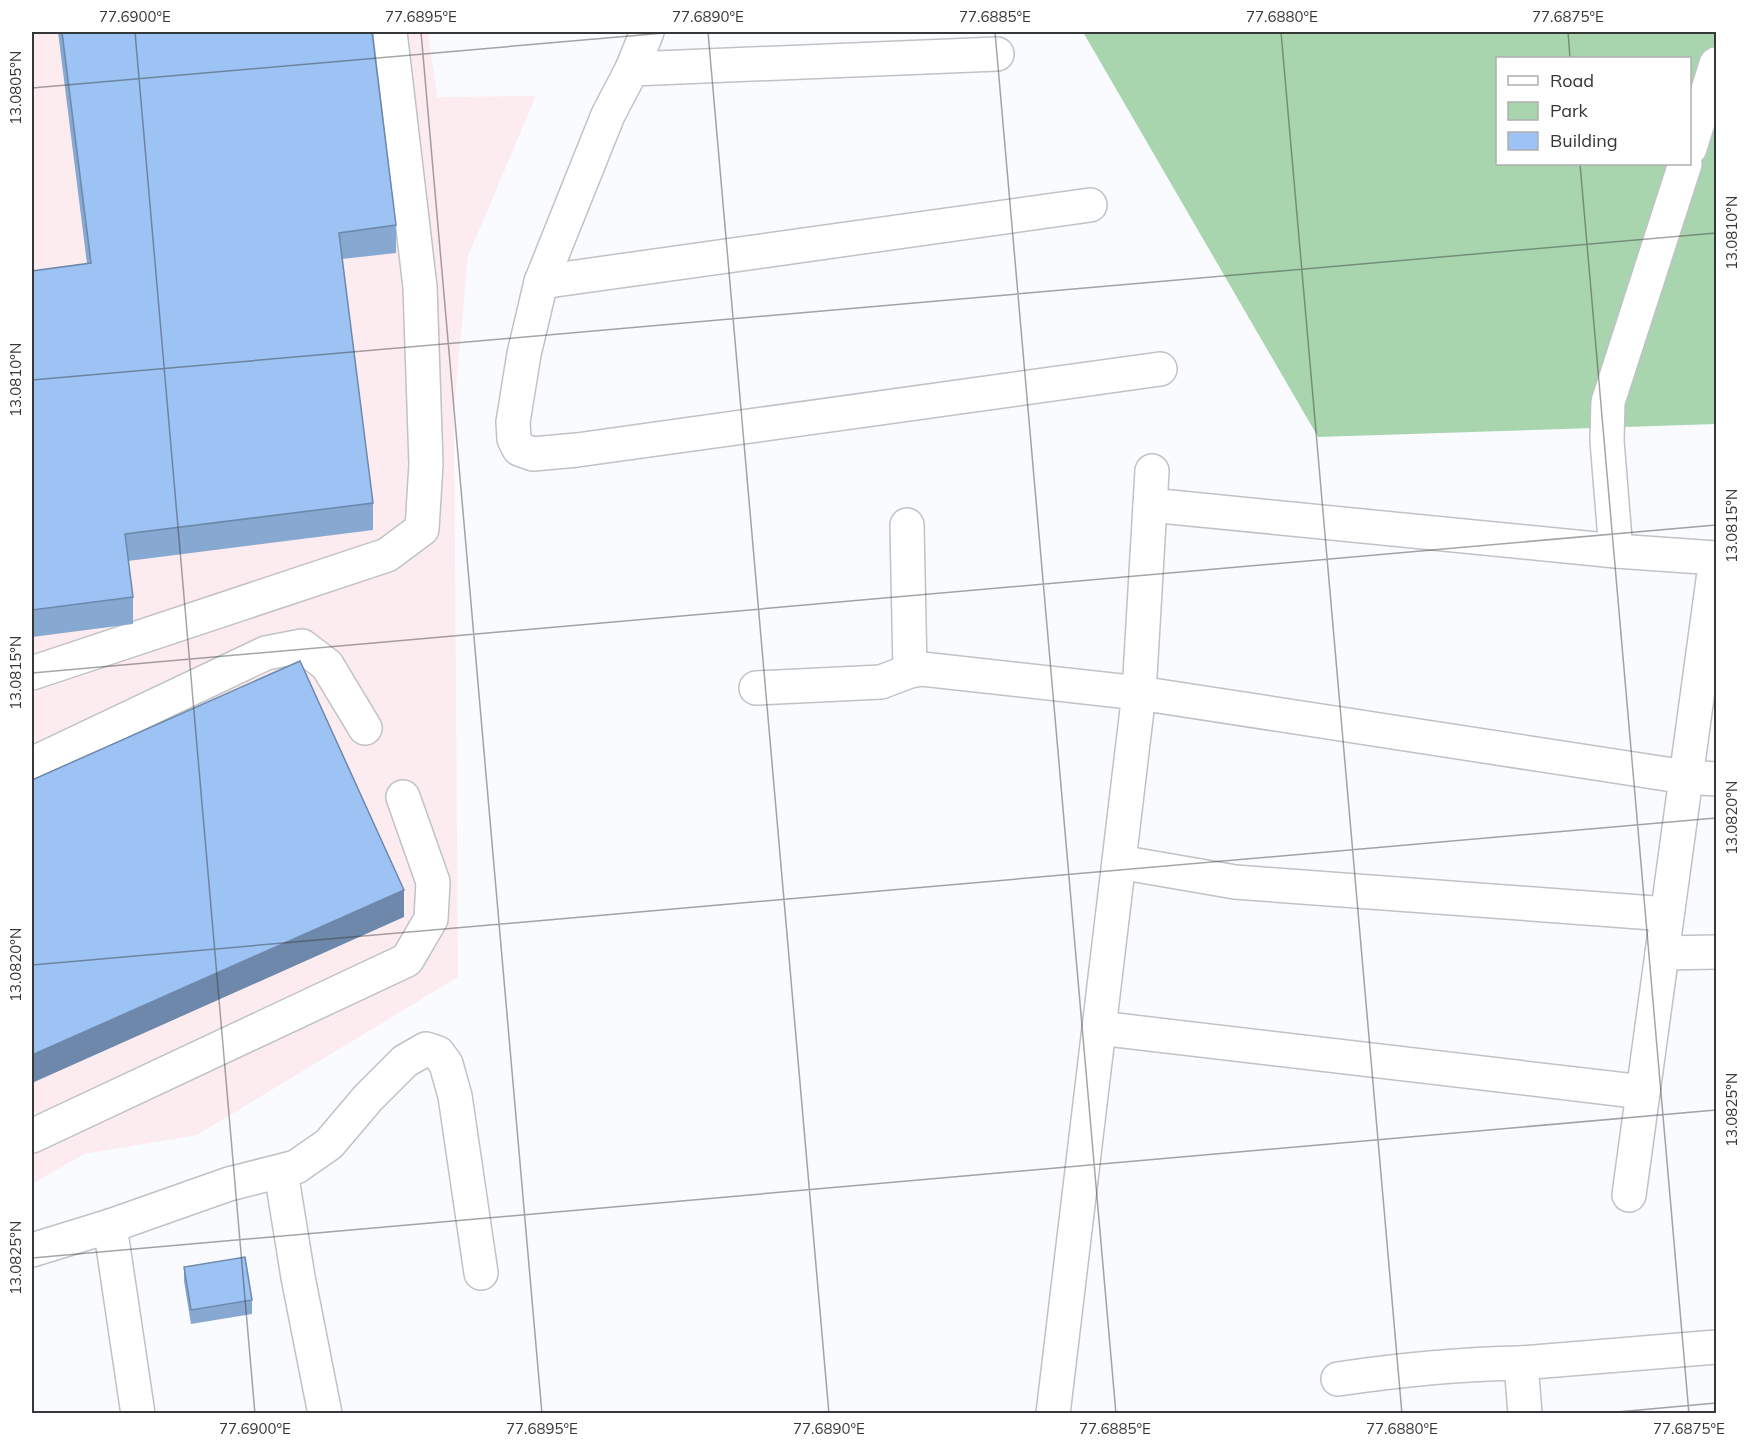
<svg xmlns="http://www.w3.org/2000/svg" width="1748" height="1445" font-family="Mulish,sans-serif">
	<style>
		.industrial { fill: #fcecf0 }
		.green { fill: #a9d5ae; fill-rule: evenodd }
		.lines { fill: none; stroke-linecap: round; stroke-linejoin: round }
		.minor-casing { stroke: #bfc2c6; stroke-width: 36 }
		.minor { stroke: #fff; stroke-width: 33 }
		.wall { fill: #86a8d1 }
		.shaded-wall { fill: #6d88aa }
		.building { fill: #9cc3f3; stroke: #6d88aa; stroke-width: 1.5 }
		.ticks { fill: none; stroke: #363738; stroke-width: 1.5; stroke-opacity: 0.45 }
		.neatline { fill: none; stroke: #363738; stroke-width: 2 }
		.ticks-label { font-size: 15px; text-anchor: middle; fill: #363738 }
	</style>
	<rect width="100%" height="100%" fill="#f9fbfe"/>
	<polygon class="industrial" points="32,32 428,32 437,97 536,96 468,256 454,410 458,977 197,1135 84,1154 32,1184"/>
	<path class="green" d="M1083 32H1716V424L1318 437ZM1498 58H1690V164H1498Z"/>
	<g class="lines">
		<g class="minor-casing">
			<g id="minor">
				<polyline points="997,54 632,69 608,115 541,282 1090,205"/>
				<polyline points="632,69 647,32"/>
				<polyline points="1690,148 1716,64"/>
				<polyline points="541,282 524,354 513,422 514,439 519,449 533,454 577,450 1160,369"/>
				<polyline points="1150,505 1616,551 1716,558 1629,1195"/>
				<polyline points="907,525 910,671"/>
				<polyline points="1616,551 1607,441 1608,402 1685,164"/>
				<polyline points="32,673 387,555 422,529 426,464 420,287 390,32"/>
				<polyline points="756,688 881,682 910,671 922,669 1139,693 1152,471"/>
				<polyline points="32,764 266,653 302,646 327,665 365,728"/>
				<polyline points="1119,862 1235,882 1667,914"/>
				<polyline points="1662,953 1716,952"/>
				<polyline points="1099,1028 1643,1092"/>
				<polyline points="32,1136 407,960 431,919 433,882 403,797"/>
				<polyline points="281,1172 298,1277 325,1414"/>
				<polyline points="110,1226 138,1414"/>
				<polyline points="32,1250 110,1226 229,1184 296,1167 329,1144 368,1098 405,1061 426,1049 438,1053 446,1064 455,1096 481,1273"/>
				<polyline points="1521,1363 1716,1347"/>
				<path d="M1338 1379C1399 1370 1459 1364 1521 1363L1525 1414"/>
				<polyline points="1053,1414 1139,693 1686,777 1716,779"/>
			</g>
		</g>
		<use href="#minor" class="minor"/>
	</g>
	<g class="wall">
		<polygon points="58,32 372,32 396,225 396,253 342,259 373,503 373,530 128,561 133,597 133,624 32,637 32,271 87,264"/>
		<polygon points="184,1267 252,1300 252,1314 191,1324 184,1281"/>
	</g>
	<polygon class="shaded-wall" points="404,890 404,917 32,1083 32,1055"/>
	<g class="building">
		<polygon points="62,32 372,32 396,225 339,233 373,503 125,534 133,597 32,610 32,271 91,263"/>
		<polygon points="300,661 404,890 32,1055 32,780"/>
		<polygon points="245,1257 252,1300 191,1310 184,1267"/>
	</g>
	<path class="ticks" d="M135 32 255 1414M421 32 542 1414M708 32 829 1414M995 32 1116 1414M1281 32 1402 1414M1568 32 1570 58M32 88 676 32M1580 164 1689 1414M32 380 1716 233M32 673 1716 525M32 965 1716 818M32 1258 1716 1110M1595 1414 1716 1403"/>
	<rect width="1748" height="1445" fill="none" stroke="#ffffff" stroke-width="66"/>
	<rect x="1496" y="57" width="195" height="108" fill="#ffffff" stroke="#afafaf" stroke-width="1.5"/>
	<rect x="1508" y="76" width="30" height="9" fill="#ffffff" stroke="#afafaf" stroke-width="1.5"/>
	<text x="1550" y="87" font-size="18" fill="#363738">Road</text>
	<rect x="1508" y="102" width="30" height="18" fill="#a9d5ae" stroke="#afafaf" stroke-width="1.5"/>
	<text x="1550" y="117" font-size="18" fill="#363738">Park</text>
	<rect x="1508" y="132" width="30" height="18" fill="#9cc3f3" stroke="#afafaf" stroke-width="1.5"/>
	<text x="1550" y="147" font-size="18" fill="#363738">Building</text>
	<rect x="33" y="33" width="1682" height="1379" class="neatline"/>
	<g class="ticks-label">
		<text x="135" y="22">77.6900°E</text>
		<text x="421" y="22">77.6895°E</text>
		<text x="708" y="22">77.6890°E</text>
		<text x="995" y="22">77.6885°E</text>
		<text x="1282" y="22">77.6880°E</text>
		<text x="1568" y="22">77.6875°E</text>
		<text transform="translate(16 88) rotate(-90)" y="5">13.0805°N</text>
		<text transform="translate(1732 233) rotate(-90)" y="5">13.0810°N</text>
		<text transform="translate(16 380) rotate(-90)" y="5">13.0810°N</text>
		<text transform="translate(1732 526) rotate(-90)" y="5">13.0815°N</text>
		<text transform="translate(16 673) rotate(-90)" y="5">13.0815°N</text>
		<text transform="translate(1732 818) rotate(-90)" y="5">13.0820°N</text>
		<text transform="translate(16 965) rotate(-90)" y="5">13.0820°N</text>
		<text transform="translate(1732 1110) rotate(-90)" y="5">13.0825°N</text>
		<text transform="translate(16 1258) rotate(-90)" y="5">13.0825°N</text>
		<text x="255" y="1434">77.6900°E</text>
		<text x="542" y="1434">77.6895°E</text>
		<text x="829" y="1434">77.6890°E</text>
		<text x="1115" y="1434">77.6885°E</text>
		<text x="1402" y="1434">77.6880°E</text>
		<text x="1689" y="1434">77.6875°E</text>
	</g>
</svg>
